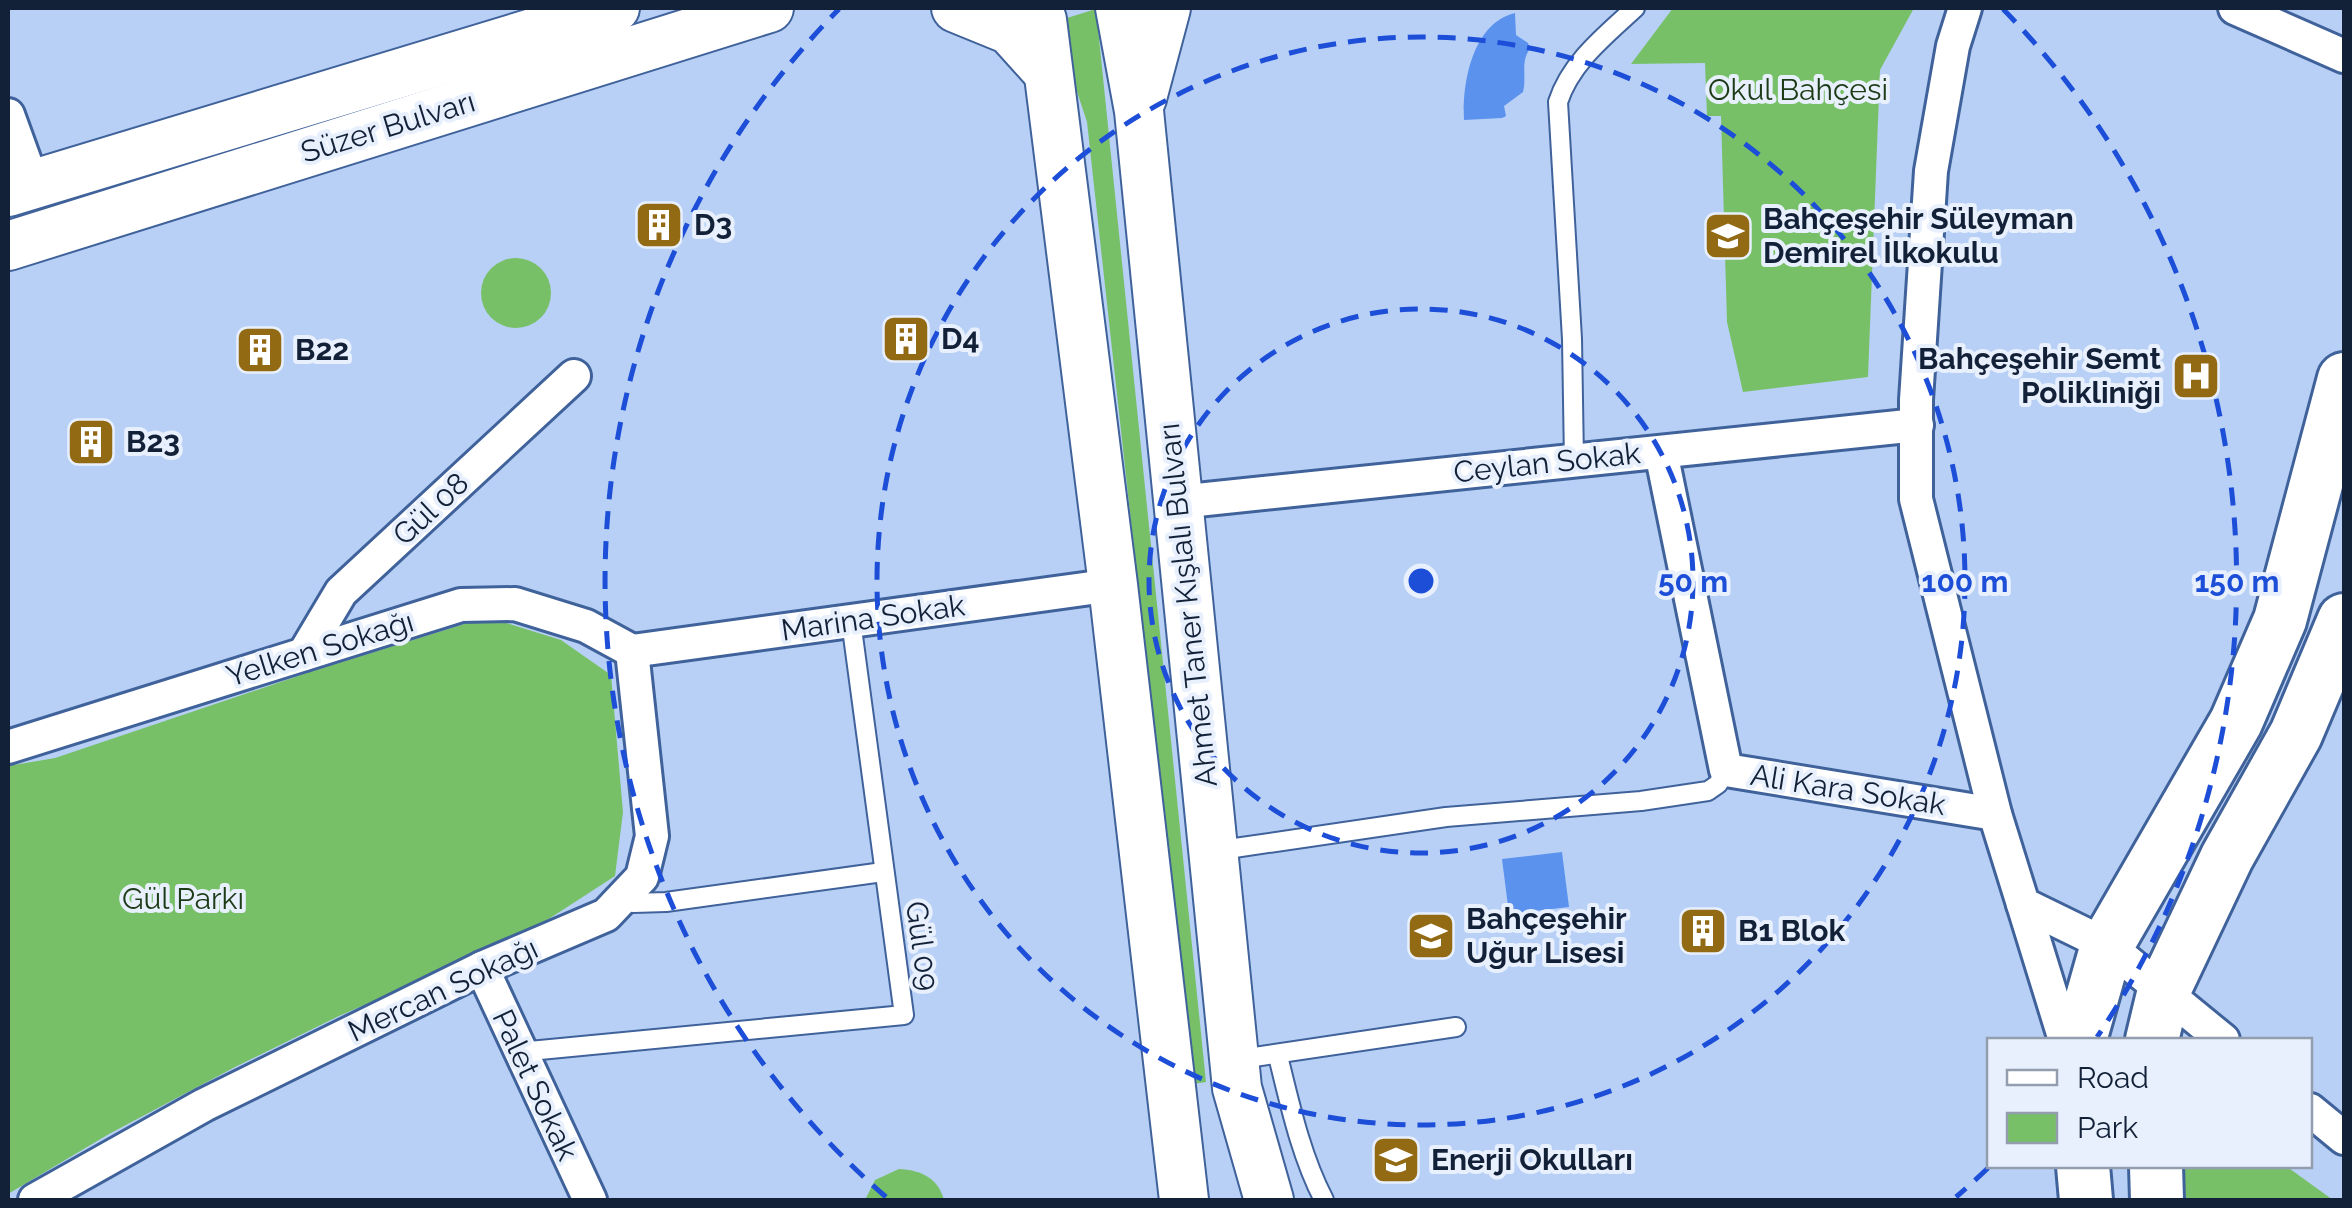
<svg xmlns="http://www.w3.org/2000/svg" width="2352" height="1208" font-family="Raleway,sans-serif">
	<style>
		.green { fill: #78c068 }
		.water { fill: #5a92ee }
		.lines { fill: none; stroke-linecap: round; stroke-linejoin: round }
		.lane-casing { stroke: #40629b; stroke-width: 22 }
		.street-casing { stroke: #40629b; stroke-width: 38 }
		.secondary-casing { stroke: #40629b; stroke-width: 52 }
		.primary-casing { stroke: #40629b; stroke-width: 58 }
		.lane { stroke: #fff; stroke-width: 18 }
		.street { stroke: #fff; stroke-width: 32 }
		.secondary { stroke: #fff; stroke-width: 48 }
		.primary { stroke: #fff; stroke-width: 52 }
		.ring { fill: none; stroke: #1d4ed8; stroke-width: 5; stroke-dasharray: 18 12 }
		.labels { text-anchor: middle; stroke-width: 8; stroke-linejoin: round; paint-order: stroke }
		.park-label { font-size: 30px; fill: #1d3b16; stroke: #e8f0fd }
		.street-label { font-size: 30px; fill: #122138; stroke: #e8f0fd }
		.poi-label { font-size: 30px; font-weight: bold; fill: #122138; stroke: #e8f0fd; text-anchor: start }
		.centre { fill: #1d4ed8; stroke: #e8f0fd; stroke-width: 5 }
		.ring-label { font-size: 30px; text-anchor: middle; font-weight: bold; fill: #1d4ed8; stroke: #e8f0fd; stroke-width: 8; stroke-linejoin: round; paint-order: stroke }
	</style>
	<rect width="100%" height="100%" fill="#b8d0f6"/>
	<g class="green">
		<polygon points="1673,8 1914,8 1880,70 1868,377 1743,392 1727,322 1721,116 1707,116 1705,63 1631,64"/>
		<polygon points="1096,9 1206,1082 1193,1084 1087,122 1054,22"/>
		<circle cx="516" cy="293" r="35"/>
		<polygon points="487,617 561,640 611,675 623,812 615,876 521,937 339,1016 237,1066 109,1134 8,1194 8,766 55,758 310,672"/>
		<polygon points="2181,1166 2286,1166 2333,1200 2182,1200"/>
		<path d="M899 1169C921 1170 938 1178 944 1200H865L875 1180Z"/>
	</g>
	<g class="water">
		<path d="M1515 13 1516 35 1528 43 1530 49C1520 61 1527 77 1523 92L1504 106 1506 116 1502 118 1464 120C1462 82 1473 23 1515 13Z"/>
		<polygon points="1562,852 1569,907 1509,914 1502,859"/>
	</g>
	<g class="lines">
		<g class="lane-casing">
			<g id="lane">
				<path d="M1574 461 1572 339 1558 102C1571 62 1605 36 1635 8"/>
				<polyline points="1214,851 1446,817 1641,801 1708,791 1718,784 1726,770"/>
				<polyline points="621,899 633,903 666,902 883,872"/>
				<polyline points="519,1052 904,1015 851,621"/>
				<path d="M1278 1056C1290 1105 1301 1156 1324 1200"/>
				<polyline points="1234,1060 1456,1027"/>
			</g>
		</g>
		<g class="street-casing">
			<g id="street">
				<polyline points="1965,8 1953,46 1931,171 1916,400 1916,499 1995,814 2023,904 2107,945 2223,1040"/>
				<polyline points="2235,8 2344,56"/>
				<polyline points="8,115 33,184"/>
				<polyline points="1661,452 1726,770 1995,814"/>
				<polyline points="1178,502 1917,425"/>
				<polyline points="632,651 1113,585"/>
				<polyline points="304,654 341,592 574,376"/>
				<polyline points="8,747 461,605 515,604 586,626 632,651"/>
				<polyline points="2023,904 2065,1040"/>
				<polyline points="482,968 590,1200"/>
				<polyline points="2310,1110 2344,1138"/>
				<polyline points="35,1200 204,1105 482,968 606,915 642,877 652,836 632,651"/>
			</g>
		</g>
		<g class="secondary-casing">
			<g id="secondary">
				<polyline points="956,8 1010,30 1047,71"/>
				<polyline points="1037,8 1042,20 1113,585 1184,1200"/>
				<polyline points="1120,8 1139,111 1237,1088 1269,1200"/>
				<polyline points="1142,98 1166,8"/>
				<polyline points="8,192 615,8"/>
				<polyline points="8,246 769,8"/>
			</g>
		</g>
		<g class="primary-casing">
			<g id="primary">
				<polyline points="2080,1040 2107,945 2236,722 2280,620 2344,379"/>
				<polyline points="2152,1040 2164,990 2227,857 2296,734 2344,620"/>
				<polyline points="2083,1166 2086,1200"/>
				<polyline points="2156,1166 2157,1200"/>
			</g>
		</g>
		<use href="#lane" class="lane"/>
		<use href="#street" class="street"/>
		<use href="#secondary" class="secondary"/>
		<use href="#primary" class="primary"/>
	</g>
	<g class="ring">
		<circle cx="1421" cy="581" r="272"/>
		<circle cx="1421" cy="581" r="544"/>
		<path d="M1988 1168A816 816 0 0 1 1956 1197M886 1197A816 816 0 0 1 839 9M2003 9A816 816 0 0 1 2097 1037"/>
	</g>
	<defs>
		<g id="building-square" transform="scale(2.5)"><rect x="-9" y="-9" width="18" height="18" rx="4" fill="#936a14" stroke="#e8f0fd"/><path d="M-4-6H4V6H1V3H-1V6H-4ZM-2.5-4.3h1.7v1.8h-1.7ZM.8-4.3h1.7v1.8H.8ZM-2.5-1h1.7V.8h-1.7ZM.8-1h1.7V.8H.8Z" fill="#fff"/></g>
		<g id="school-square" transform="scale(2.5)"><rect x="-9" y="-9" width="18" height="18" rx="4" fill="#936a14" stroke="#e8f0fd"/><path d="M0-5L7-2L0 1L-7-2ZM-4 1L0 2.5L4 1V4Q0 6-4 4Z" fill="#fff"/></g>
		<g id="hospital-square" transform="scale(2.5)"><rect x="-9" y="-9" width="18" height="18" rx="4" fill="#936a14" stroke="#e8f0fd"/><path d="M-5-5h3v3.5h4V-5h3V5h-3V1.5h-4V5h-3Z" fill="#fff"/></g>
	</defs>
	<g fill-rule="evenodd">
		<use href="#building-square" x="659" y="225"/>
		<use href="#school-square" x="1728" y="236"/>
		<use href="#building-square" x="906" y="339"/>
		<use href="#building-square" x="260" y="350"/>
		<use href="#hospital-square" x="2196" y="376"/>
		<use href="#building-square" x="91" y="442"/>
		<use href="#building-square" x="1703" y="931"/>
		<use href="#school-square" x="1431" y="936"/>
		<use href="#school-square" x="1396" y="1160"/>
	</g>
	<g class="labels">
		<g class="park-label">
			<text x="1798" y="100">Okul Bahçesi</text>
			<text x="183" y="909">Gül Parkı</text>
		</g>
		<g class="street-label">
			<text transform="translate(388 127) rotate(-17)" y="10">Süzer Bulvarı</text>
			<text transform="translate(1547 463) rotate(-6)" y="10">Ceylan Sokak</text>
			<text transform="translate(431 509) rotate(-43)" y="10">Gül 08</text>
			<text transform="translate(1188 605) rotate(-96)" y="10">Ahmet Taner Kışlalı Bulvarı</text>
			<text transform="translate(873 618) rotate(-8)" y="10">Marina Sokak</text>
			<text transform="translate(320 649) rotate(-17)" y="10">Yelken Sokağı</text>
			<text transform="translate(1848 790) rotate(9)" y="10">Ali Kara Sokak</text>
			<text transform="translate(922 946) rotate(82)" y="10">Gül 09</text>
			<text transform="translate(443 990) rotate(-25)" y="10">Mercan Sokağı</text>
			<text transform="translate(535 1085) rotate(65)" y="10">Palet Sokak</text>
		</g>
		<g class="poi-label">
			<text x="1763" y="229">Bahçeşehir Süleyman<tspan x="1763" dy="34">Demirel İlkokulu</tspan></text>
			<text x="694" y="235">D3</text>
			<text x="941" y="349">D4</text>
			<text x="295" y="360">B22</text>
			<text x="2161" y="369" text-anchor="end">Bahçeşehir Semt<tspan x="2161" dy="34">Polikliniği</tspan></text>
			<text x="126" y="452">B23</text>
			<text x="1466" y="929">Bahçeşehir<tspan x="1466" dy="34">Uğur Lisesi</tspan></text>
			<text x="1738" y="941">B1 Blok</text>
			<text x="1431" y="1170">Enerji Okulları</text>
		</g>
	</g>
	<circle cx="1421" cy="581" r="15" class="centre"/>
	<g class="ring-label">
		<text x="1693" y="592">50 m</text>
		<text x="1965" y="592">100 m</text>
		<text x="2237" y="592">150 m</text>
	</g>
	<rect width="2352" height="1208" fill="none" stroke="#122138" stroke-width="20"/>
	<rect x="1987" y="1038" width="325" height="130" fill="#e8f0fd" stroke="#929dae" stroke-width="2.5"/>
	<rect x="2007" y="1070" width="50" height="15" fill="#ffffff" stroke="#929dae" stroke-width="2.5"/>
	<text x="2077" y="1088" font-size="30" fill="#122138">Road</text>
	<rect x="2007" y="1113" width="50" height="30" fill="#78c068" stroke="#929dae" stroke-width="2.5"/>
	<text x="2077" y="1138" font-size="30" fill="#122138">Park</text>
</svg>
